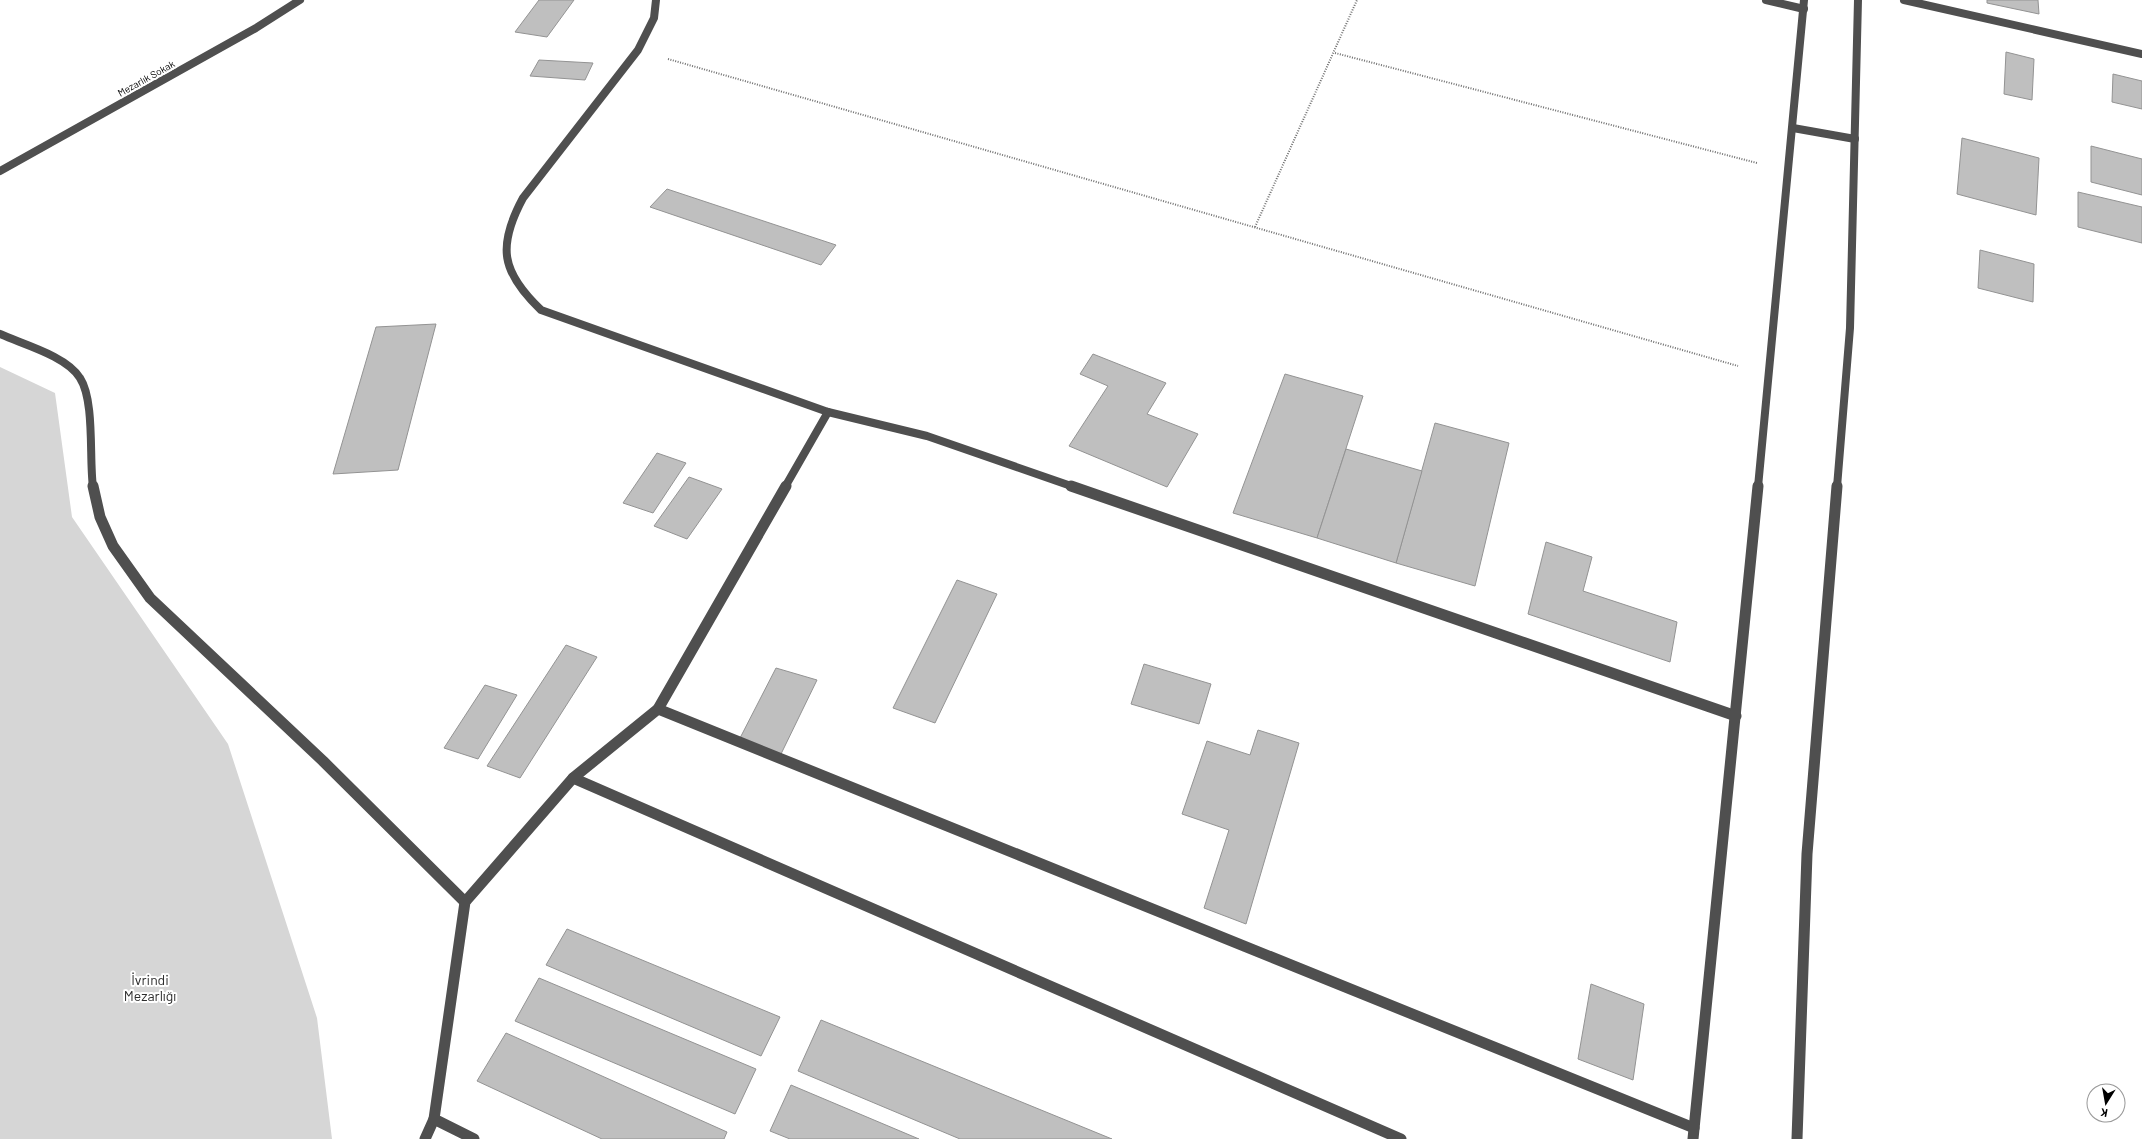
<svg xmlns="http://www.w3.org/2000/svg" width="2142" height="1139" font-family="Barlow,sans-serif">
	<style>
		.green { fill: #d6d6d6 }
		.building { fill: #bfbfbf; stroke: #939393 }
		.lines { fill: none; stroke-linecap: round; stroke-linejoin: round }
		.path { stroke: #717171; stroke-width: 2; stroke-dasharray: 1 1.5; stroke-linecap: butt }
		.minor-far1 { stroke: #4f4f4f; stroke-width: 8 }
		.minor { stroke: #4f4f4f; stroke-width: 11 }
		.labels { text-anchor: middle; stroke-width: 4; stroke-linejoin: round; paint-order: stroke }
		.far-street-label { font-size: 10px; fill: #000; stroke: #fff }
		.near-park-label { font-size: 14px; fill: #2d2d2d; stroke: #fff }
	</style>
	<rect width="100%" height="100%" fill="#fff"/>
	<polygon class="green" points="0,367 55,393 72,517 228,744 317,1018 332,1139 0,1139"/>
	<g class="building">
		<polygon points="539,0 574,0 547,37 515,32"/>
		<polygon points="1987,0 2038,0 2039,14 1987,3"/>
		<polygon points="2006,52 2034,59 2032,100 2004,94"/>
		<polygon points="539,60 593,63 585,80 530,76"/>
		<polygon points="2113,74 2142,81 2142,109 2112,102"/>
		<polygon points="1962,138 2039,158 2036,215 1957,194"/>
		<polygon points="2091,146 2142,159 2142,195 2091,182"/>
		<polygon points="667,189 836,245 821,265 650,207"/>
		<polygon points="2078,192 2142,207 2142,243 2078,227"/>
		<polygon points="1980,250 2034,264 2033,302 1978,288"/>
		<polygon points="436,324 398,470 333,474 376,327"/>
		<polygon points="1093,354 1166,383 1147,414 1198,434 1167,487 1069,446 1108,386 1080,374"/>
		<polygon points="1285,374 1363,396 1317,538 1233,513"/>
		<polygon points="1435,423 1509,443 1475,586 1396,563"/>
		<polygon points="1346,449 1422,471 1396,563 1317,538"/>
		<polygon points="657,453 686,463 653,513 623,503"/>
		<polygon points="689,477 722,489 687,539 654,526"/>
		<polygon points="1546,542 1592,557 1583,591 1677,622 1670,662 1528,614"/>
		<polygon points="957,580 997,594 935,723 893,708"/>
		<polygon points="566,645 597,657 520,778 487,766"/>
		<polygon points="1144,664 1211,684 1199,724 1131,704"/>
		<polygon points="776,668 817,680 781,754 739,740"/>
		<polygon points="485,685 517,695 478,759 444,748"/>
		<polygon points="1258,730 1299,743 1246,924 1204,908 1229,830 1182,814 1207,741 1250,755"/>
		<polygon points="567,929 780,1017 761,1056 546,965"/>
		<polygon points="539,978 756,1069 735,1114 515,1021"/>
		<polygon points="1591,984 1644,1004 1633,1080 1578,1059"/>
		<polygon points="821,1020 1112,1139 960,1139 798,1071"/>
		<polygon points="506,1033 727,1132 724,1139 602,1139 477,1081"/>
		<polygon points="791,1085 919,1139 790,1139 770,1131"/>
	</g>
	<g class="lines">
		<g class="path">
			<polyline points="1335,53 1757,163"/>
			<polyline points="668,59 1738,366"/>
			<polyline points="1255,227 1357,0"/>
		</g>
		<g class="minor-far1">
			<path d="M656 0 654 18 638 50 523 198C497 246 501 272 541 310L828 412 927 436 1074 487"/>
			<polyline points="1766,0 1804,9"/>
			<polyline points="1904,0 2142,54"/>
			<polyline points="1793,128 1855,139"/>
			<polyline points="0,171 256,28 300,0"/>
			<path d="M0 334C22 344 67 356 80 378 95 401 89 459 93 487"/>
			<polyline points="785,487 828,412"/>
			<polyline points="1758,487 1804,0"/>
			<polyline points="1837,487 1850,328 1858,0"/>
		</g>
		<g class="minor">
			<polyline points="93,486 100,517 113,546 150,598 323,761 465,902"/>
			<polyline points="1071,486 1736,716"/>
			<polyline points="658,709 1694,1128"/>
			<polyline points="573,778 1401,1139"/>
			<polyline points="425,1139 434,1119"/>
			<polyline points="474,1139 434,1119 465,902 573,778 658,709 786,486"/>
			<polyline points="1693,1139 1758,486"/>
			<polyline points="1797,1139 1807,854 1837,486"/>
		</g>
	</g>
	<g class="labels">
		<g class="far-street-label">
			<text transform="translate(146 78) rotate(-29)" y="4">Mezarlık Sokak</text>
		</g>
		<g class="near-park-label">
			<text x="150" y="985">İvrindi<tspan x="150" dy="16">Mezarlığı</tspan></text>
		</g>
	</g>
	<g transform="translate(2106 1103) rotate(191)"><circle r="19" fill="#ffffff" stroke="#999999"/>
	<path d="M0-3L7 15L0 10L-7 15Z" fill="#000000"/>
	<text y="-6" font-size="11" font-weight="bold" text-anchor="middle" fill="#000000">K</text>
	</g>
</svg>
